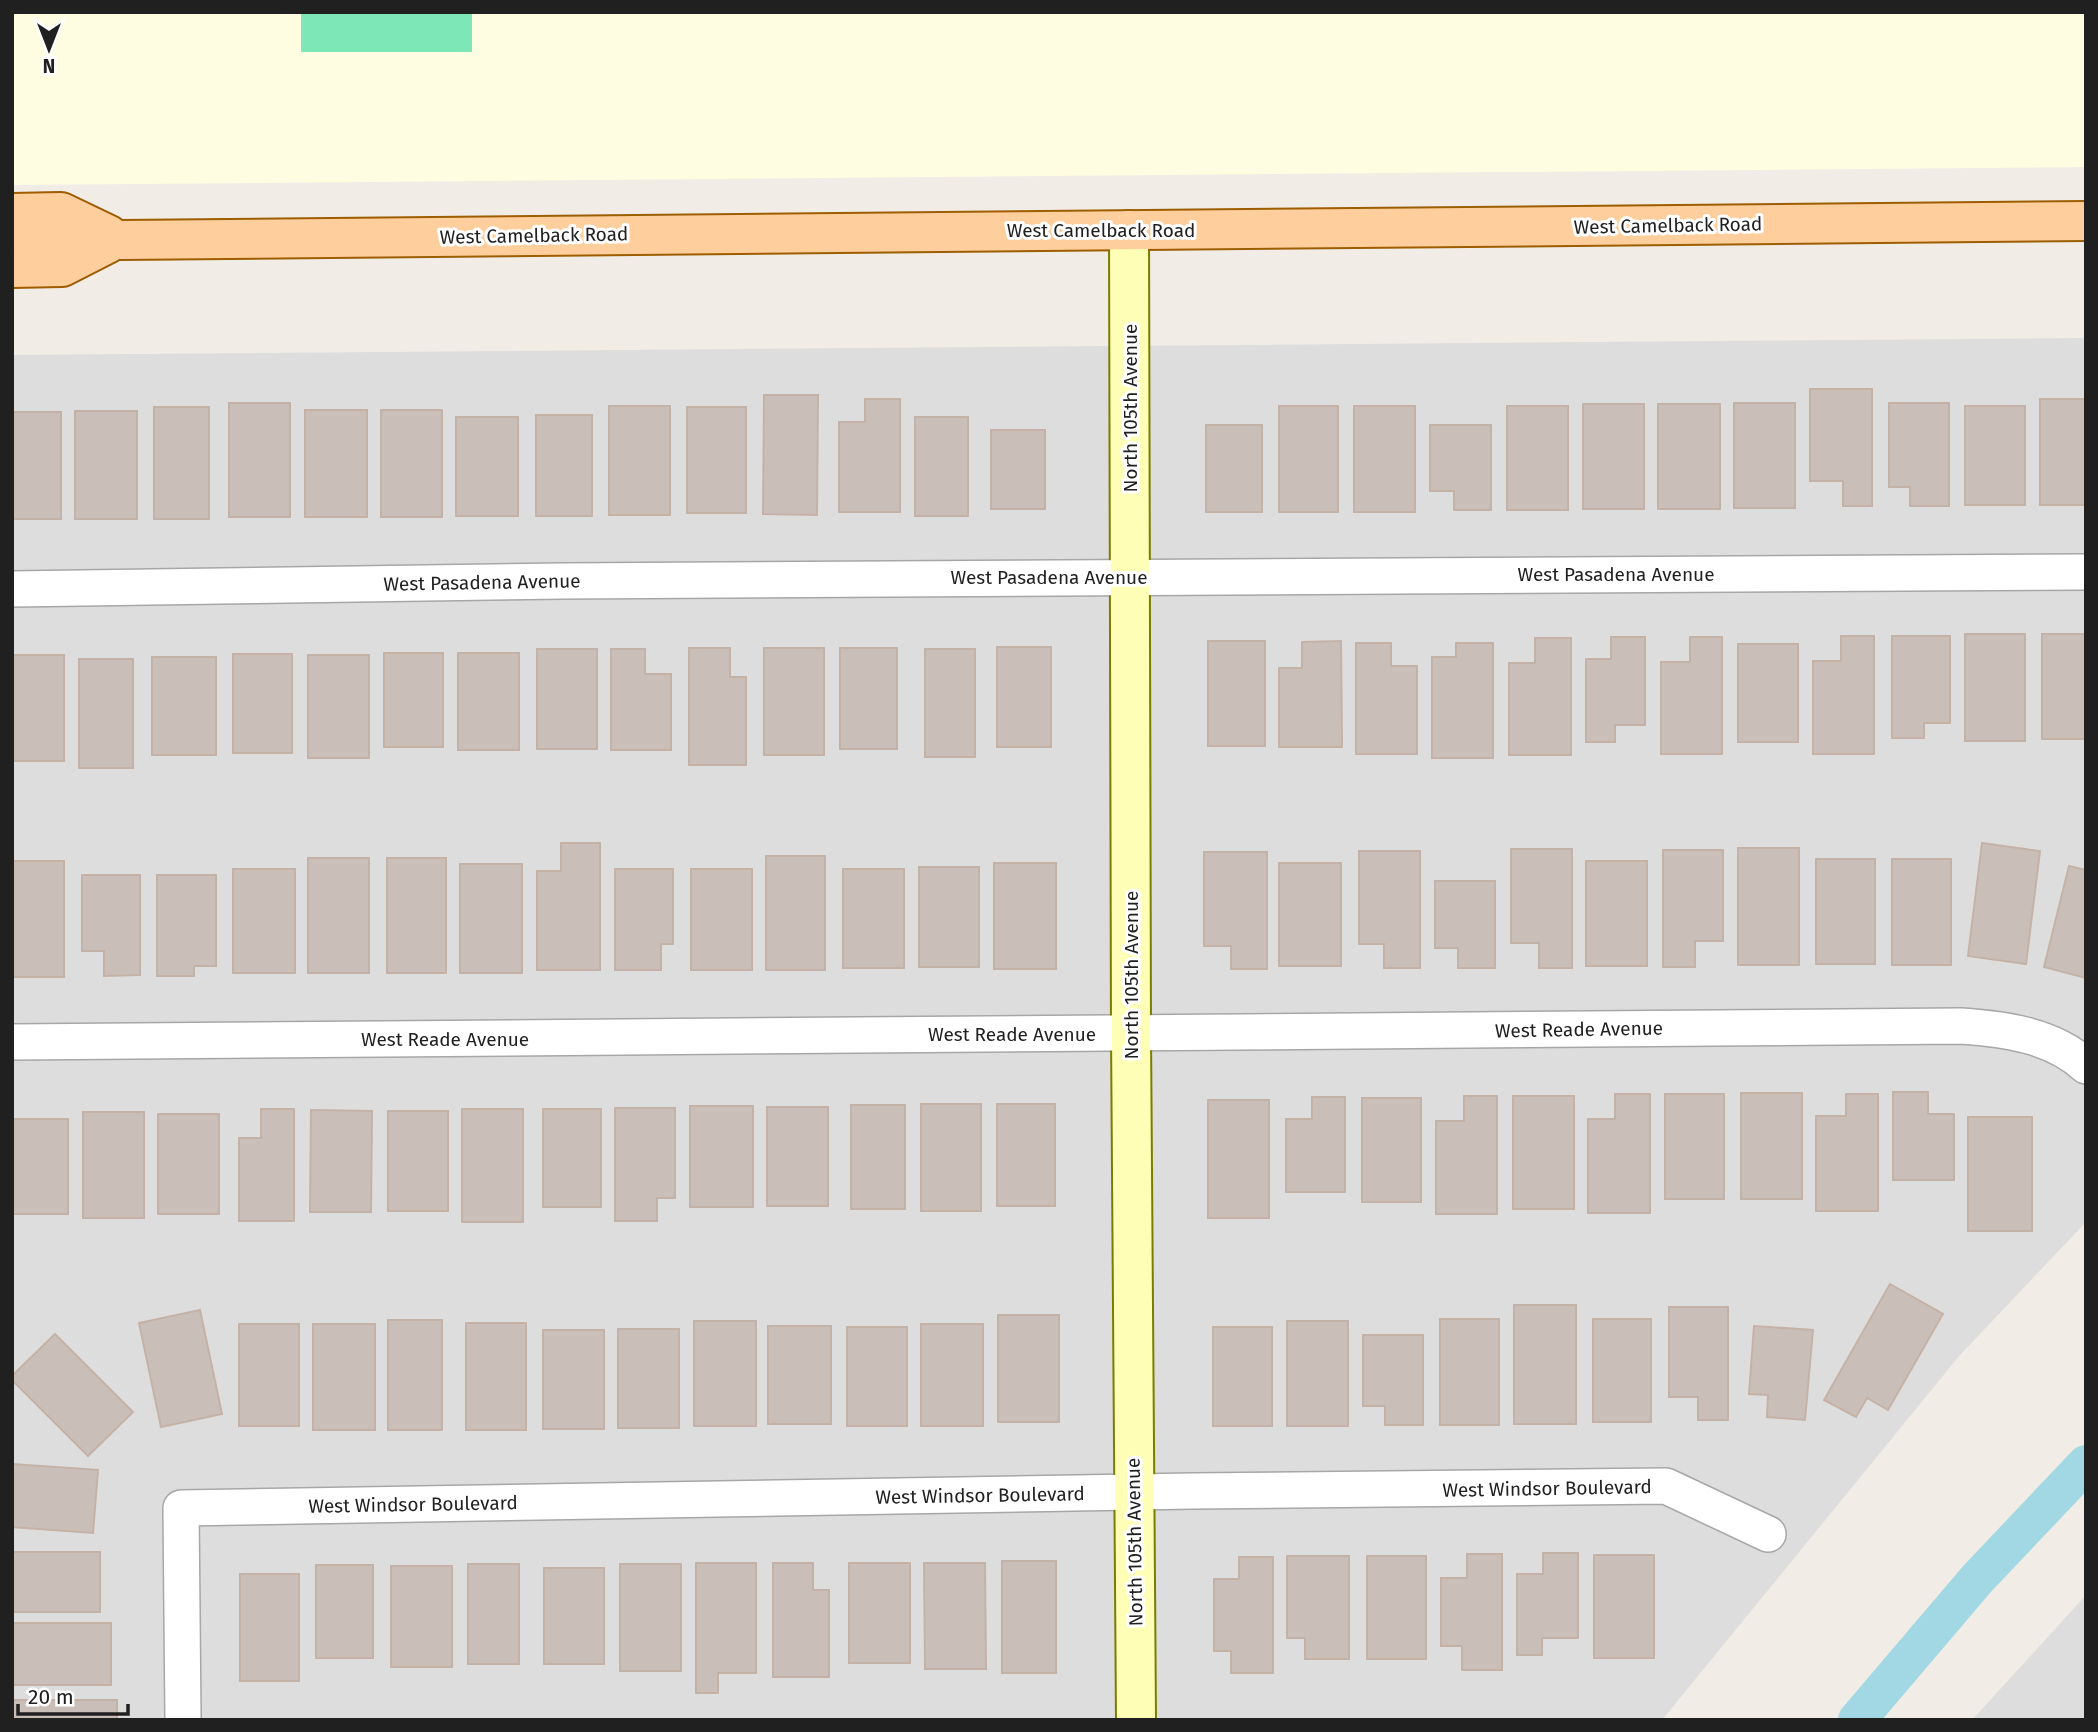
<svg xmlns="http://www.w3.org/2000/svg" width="2098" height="1732" font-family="'Fira Sans',sans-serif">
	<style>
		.residential { fill: #dedddd }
		.education { fill: #fffde1 }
		.pitch { fill: #7de7b7 }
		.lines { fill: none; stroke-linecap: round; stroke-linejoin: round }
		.canal { stroke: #a2d8e3; stroke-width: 38 }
		.building { fill: #cabfb8; stroke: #c5b2a7; stroke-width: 2 }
		.street-casing { stroke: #a7a7a7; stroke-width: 38 }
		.secondary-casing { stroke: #797e00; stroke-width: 42 }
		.primary-casing { stroke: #9c5e00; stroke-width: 42 }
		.street { stroke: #fff; stroke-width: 35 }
		.secondary { stroke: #fffeb6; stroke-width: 38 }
		.primary { stroke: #ffce9d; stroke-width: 38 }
		.labels { text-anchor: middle; stroke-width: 6; stroke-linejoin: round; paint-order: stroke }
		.street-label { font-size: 19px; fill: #202020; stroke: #fff }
	</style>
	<rect width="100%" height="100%" fill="#f1ede6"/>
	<g class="residential">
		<polygon points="2086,338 2086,1222 1960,1355 1662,1720 12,1720 12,355"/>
		<polygon points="2086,1595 2086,1720 1972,1720"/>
	</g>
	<polygon class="education" points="12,12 2086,12 2086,167 12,185"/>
	<rect class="pitch" x="301" y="12" width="171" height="40"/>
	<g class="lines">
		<polyline class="canal" points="1857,1720 1977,1579 2086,1464"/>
	</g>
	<g class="building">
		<polygon points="1810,389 1872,389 1872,506 1843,506 1843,481 1810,481"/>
		<polygon points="764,395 818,395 817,515 763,514"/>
		<polygon points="865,399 900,399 900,512 839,512 839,422 865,422"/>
		<rect x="2040" y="399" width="46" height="106"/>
		<rect x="229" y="403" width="61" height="114"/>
		<rect x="1734" y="403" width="61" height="105"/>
		<polygon points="1889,403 1949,403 1949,506 1910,506 1910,487 1889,487"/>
		<rect x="1583" y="404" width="61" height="105"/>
		<rect x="1658" y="404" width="62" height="105"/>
		<rect x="609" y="406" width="61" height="109"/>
		<rect x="1279" y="406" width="59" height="106"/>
		<rect x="1354" y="406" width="61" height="106"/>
		<rect x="1507" y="406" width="61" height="104"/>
		<rect x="1965" y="406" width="60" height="99"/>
		<rect x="154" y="407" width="55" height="112"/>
		<rect x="687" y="407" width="59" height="106"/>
		<rect x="305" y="410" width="62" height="107"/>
		<rect x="381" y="410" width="61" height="107"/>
		<rect x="75" y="411" width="62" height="108"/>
		<rect x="12" y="412" width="49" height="107"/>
		<rect x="536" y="415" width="56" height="101"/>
		<rect x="456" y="417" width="62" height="99"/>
		<rect x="915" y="417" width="53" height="99"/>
		<rect x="1206" y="425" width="56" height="87"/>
		<polygon points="1430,425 1491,425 1491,510 1454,510 1454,491 1430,491"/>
		<rect x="991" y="430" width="54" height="79"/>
		<rect x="1965" y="634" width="60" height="107"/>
		<rect x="2042" y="634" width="44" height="105"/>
		<polygon points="1841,636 1874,636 1874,754 1813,754 1813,661 1841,661"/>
		<polygon points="1892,636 1950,636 1950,723 1924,723 1924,738 1892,738"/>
		<polygon points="1611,637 1645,637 1645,725 1615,725 1615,742 1586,742 1586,659 1611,659"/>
		<polygon points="1690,637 1722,637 1722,754 1661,754 1661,662 1690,662"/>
		<polygon points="1535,638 1571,638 1571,755 1509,755 1509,663 1535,663"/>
		<rect x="1208" y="641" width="57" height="105"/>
		<polygon points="1341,641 1342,747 1279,747 1279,668 1302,668 1302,642"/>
		<polygon points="1356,643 1391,643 1391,666 1417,666 1417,754 1356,754"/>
		<polygon points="1456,643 1493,643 1493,758 1432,758 1432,657 1456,657"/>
		<rect x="1738" y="644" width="60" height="98"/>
		<rect x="997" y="647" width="54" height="100"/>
		<polygon points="689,648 730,648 730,677 746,677 746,765 689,765"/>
		<rect x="764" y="648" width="60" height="107"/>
		<rect x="840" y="648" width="57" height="101"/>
		<rect x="537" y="649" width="60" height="100"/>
		<polygon points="611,649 645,649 645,674 671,674 671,750 611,750"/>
		<rect x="925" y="649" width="50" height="108"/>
		<rect x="384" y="653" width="59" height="94"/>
		<rect x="458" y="653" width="61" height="97"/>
		<rect x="233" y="654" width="59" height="99"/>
		<rect x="12" y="655" width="52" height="106"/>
		<rect x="308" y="655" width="61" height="103"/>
		<rect x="152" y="657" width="64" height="98"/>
		<rect x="79" y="659" width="54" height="109"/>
		<polygon points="561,843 600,843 600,970 537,970 537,871 561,871"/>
		<polygon points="1982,843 2040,851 2026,964 1968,956"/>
		<rect x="1738" y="848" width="61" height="117"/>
		<polygon points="1511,849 1572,849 1572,968 1539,968 1539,943 1511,943"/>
		<polygon points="1663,850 1723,850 1723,941 1695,941 1695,967 1663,967"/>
		<polygon points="1359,851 1420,851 1420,968 1384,968 1384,944 1359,944"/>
		<polygon points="1204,852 1267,852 1267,969 1231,969 1231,946 1204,946"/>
		<rect x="766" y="856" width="59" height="114"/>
		<rect x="308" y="858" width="61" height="115"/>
		<rect x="387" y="858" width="59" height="115"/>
		<rect x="1816" y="859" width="59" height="105"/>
		<rect x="1892" y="859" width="59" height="106"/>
		<rect x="12" y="861" width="52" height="116"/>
		<rect x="1586" y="861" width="61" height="105"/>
		<rect x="994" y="863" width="62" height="106"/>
		<rect x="1279" y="863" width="62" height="103"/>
		<rect x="460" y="864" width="62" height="109"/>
		<polygon points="2069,866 2086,870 2086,978 2044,967"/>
		<rect x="919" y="867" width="60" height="100"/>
		<rect x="233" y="869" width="62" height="104"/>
		<polygon points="615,869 673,869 673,944 661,944 661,970 615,970"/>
		<rect x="691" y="869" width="61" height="101"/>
		<rect x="843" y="869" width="61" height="99"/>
		<polygon points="82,875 140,875 140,975 104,976 104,951 82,951"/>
		<polygon points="157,875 216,875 216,966 194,966 194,976 157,976"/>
		<polygon points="1435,881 1495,881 1495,968 1458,968 1458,948 1435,948"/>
		<polygon points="1893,1092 1928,1092 1928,1114 1954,1114 1954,1180 1893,1180"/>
		<rect x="1741" y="1093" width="61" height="106"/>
		<polygon points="1615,1094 1650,1094 1650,1213 1588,1213 1588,1119 1615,1119"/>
		<rect x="1665" y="1094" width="59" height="105"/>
		<polygon points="1846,1094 1878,1094 1878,1211 1816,1211 1816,1116 1846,1116"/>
		<polygon points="1464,1096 1497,1096 1497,1214 1436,1214 1436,1121 1464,1121"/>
		<rect x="1513" y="1096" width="61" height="113"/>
		<polygon points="1312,1097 1345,1097 1345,1192 1286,1192 1286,1119 1312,1119"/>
		<rect x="1362" y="1098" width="59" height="104"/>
		<rect x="1208" y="1100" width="61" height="118"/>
		<rect x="921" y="1104" width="60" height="107"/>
		<rect x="997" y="1104" width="58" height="102"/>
		<rect x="851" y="1105" width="54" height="104"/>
		<rect x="690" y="1106" width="63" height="101"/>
		<rect x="767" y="1107" width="61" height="99"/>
		<polygon points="615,1108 675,1108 675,1198 657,1198 657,1221 615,1221"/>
		<polygon points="261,1109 294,1109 294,1221 239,1221 239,1138 261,1138"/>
		<rect x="462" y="1109" width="61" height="113"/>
		<rect x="543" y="1109" width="58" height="98"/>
		<polygon points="311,1110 372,1111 371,1212 310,1212"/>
		<rect x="388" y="1111" width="60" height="100"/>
		<rect x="83" y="1112" width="61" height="106"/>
		<rect x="158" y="1114" width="61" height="100"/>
		<rect x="1968" y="1117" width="64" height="114"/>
		<rect x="12" y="1119" width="56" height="95"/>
		<polygon points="1890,1284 1943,1314 1888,1410 1867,1398 1856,1417 1824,1400"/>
		<rect x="1514" y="1305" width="62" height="119"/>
		<polygon points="1669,1307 1728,1307 1728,1420 1698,1420 1698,1397 1669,1397"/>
		<polygon points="200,1310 222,1414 161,1427 139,1323"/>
		<rect x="998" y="1315" width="61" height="107"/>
		<rect x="1440" y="1319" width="59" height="106"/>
		<rect x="1593" y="1319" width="58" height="103"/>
		<rect x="388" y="1320" width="54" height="110"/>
		<rect x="694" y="1321" width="62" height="105"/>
		<rect x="1287" y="1321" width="61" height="105"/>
		<rect x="466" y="1323" width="60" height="107"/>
		<rect x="239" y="1324" width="60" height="102"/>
		<rect x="313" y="1324" width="62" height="106"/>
		<rect x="921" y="1324" width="62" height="102"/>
		<rect x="768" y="1326" width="63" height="98"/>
		<polygon points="1754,1326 1813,1330 1805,1420 1767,1417 1768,1395 1749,1394"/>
		<rect x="847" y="1327" width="60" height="99"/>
		<rect x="1213" y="1327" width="59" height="99"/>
		<rect x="618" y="1329" width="61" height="99"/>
		<rect x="543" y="1330" width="61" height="99"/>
		<polygon points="55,1334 133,1412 88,1456 12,1380 12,1376"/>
		<polygon points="1363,1335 1423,1335 1423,1425 1385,1425 1385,1406 1363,1406"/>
		<polygon points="12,1464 98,1470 93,1533 12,1527"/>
		<rect x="12" y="1552" width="88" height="60"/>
		<polygon points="1543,1553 1578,1553 1578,1638 1542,1638 1542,1655 1517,1655 1517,1574 1543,1574"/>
		<polygon points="1467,1554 1502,1554 1502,1670 1462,1670 1462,1646 1441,1646 1441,1578 1467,1578"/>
		<rect x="1594" y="1555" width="60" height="103"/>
		<polygon points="1287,1556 1349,1556 1349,1659 1305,1659 1305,1638 1287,1638"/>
		<rect x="1367" y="1556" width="59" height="103"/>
		<polygon points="1239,1557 1273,1557 1273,1673 1231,1673 1231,1651 1214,1651 1214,1579 1239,1579"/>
		<rect x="1002" y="1561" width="54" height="112"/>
		<polygon points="696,1563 756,1563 756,1673 718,1673 718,1693 696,1693"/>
		<polygon points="773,1563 813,1563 813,1590 829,1590 829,1677 773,1677"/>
		<rect x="849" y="1563" width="61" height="100"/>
		<polygon points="924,1563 985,1563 986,1669 925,1669"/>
		<rect x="468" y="1564" width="51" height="100"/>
		<rect x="620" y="1564" width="61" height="107"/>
		<rect x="316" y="1565" width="57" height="93"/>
		<rect x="391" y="1566" width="61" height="101"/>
		<rect x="544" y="1568" width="60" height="96"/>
		<rect x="240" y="1574" width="59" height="107"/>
		<rect x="12" y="1623" width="99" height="62"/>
		<rect x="13" y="1700" width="104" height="20"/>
	</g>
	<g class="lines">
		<g class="street-casing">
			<g id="street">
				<polyline points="12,589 563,581 2086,572"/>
				<path d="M12 1042 1961 1026C2004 1029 2053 1035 2086 1066"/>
				<polyline points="183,1720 181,1508 1193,1491 1666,1486 1768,1534"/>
			</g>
		</g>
		<g class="secondary-casing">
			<polyline id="secondary" points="1129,230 1131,1033 1136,1720"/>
		</g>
		<g class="primary-casing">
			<g id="primary">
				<polyline points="12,213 61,212 109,235"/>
				<polyline points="12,241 2086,221"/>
				<polyline points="12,268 62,267 109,243"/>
			</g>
		</g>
		<use href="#street" class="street"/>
		<use href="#secondary" class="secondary"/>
		<use href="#primary" class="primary"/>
	</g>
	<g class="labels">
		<g class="street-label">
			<text transform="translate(1668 225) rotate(-1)" y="7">West Camelback Road</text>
			<text x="1101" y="237">West Camelback Road</text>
			<text transform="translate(534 235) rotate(-1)" y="7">West Camelback Road</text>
			<text transform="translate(1130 408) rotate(-90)" y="7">North 105th Avenue</text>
			<text x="1616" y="581">West Pasadena Avenue</text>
			<text x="1049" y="584">West Pasadena Avenue</text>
			<text transform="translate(482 582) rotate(-1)" y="7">West Pasadena Avenue</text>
			<text transform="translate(1131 975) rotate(-90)" y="7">North 105th Avenue</text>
			<text transform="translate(1579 1029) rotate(-1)" y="7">West Reade Avenue</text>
			<text x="1012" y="1041">West Reade Avenue</text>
			<text x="445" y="1046">West Reade Avenue</text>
			<text transform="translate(1547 1488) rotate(-1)" y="7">West Windsor Boulevard</text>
			<text transform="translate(980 1495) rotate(-1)" y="7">West Windsor Boulevard</text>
			<text transform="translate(413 1504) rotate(-1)" y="7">West Windsor Boulevard</text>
			<text transform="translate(1134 1542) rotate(-91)" y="7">North 105th Avenue</text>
		</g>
	</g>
	<rect width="2098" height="1732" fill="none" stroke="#202020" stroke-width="28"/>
	<g transform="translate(49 49) rotate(180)" stroke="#ffffff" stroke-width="5" paint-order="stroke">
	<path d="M0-5L12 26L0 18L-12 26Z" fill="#202020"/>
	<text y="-10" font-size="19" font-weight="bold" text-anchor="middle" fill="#202020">N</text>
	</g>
	<path d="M18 1704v10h110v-10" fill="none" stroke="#202020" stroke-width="3.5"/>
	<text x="28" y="1704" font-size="21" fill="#202020" stroke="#ffffff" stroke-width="5" paint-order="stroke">20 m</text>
</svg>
